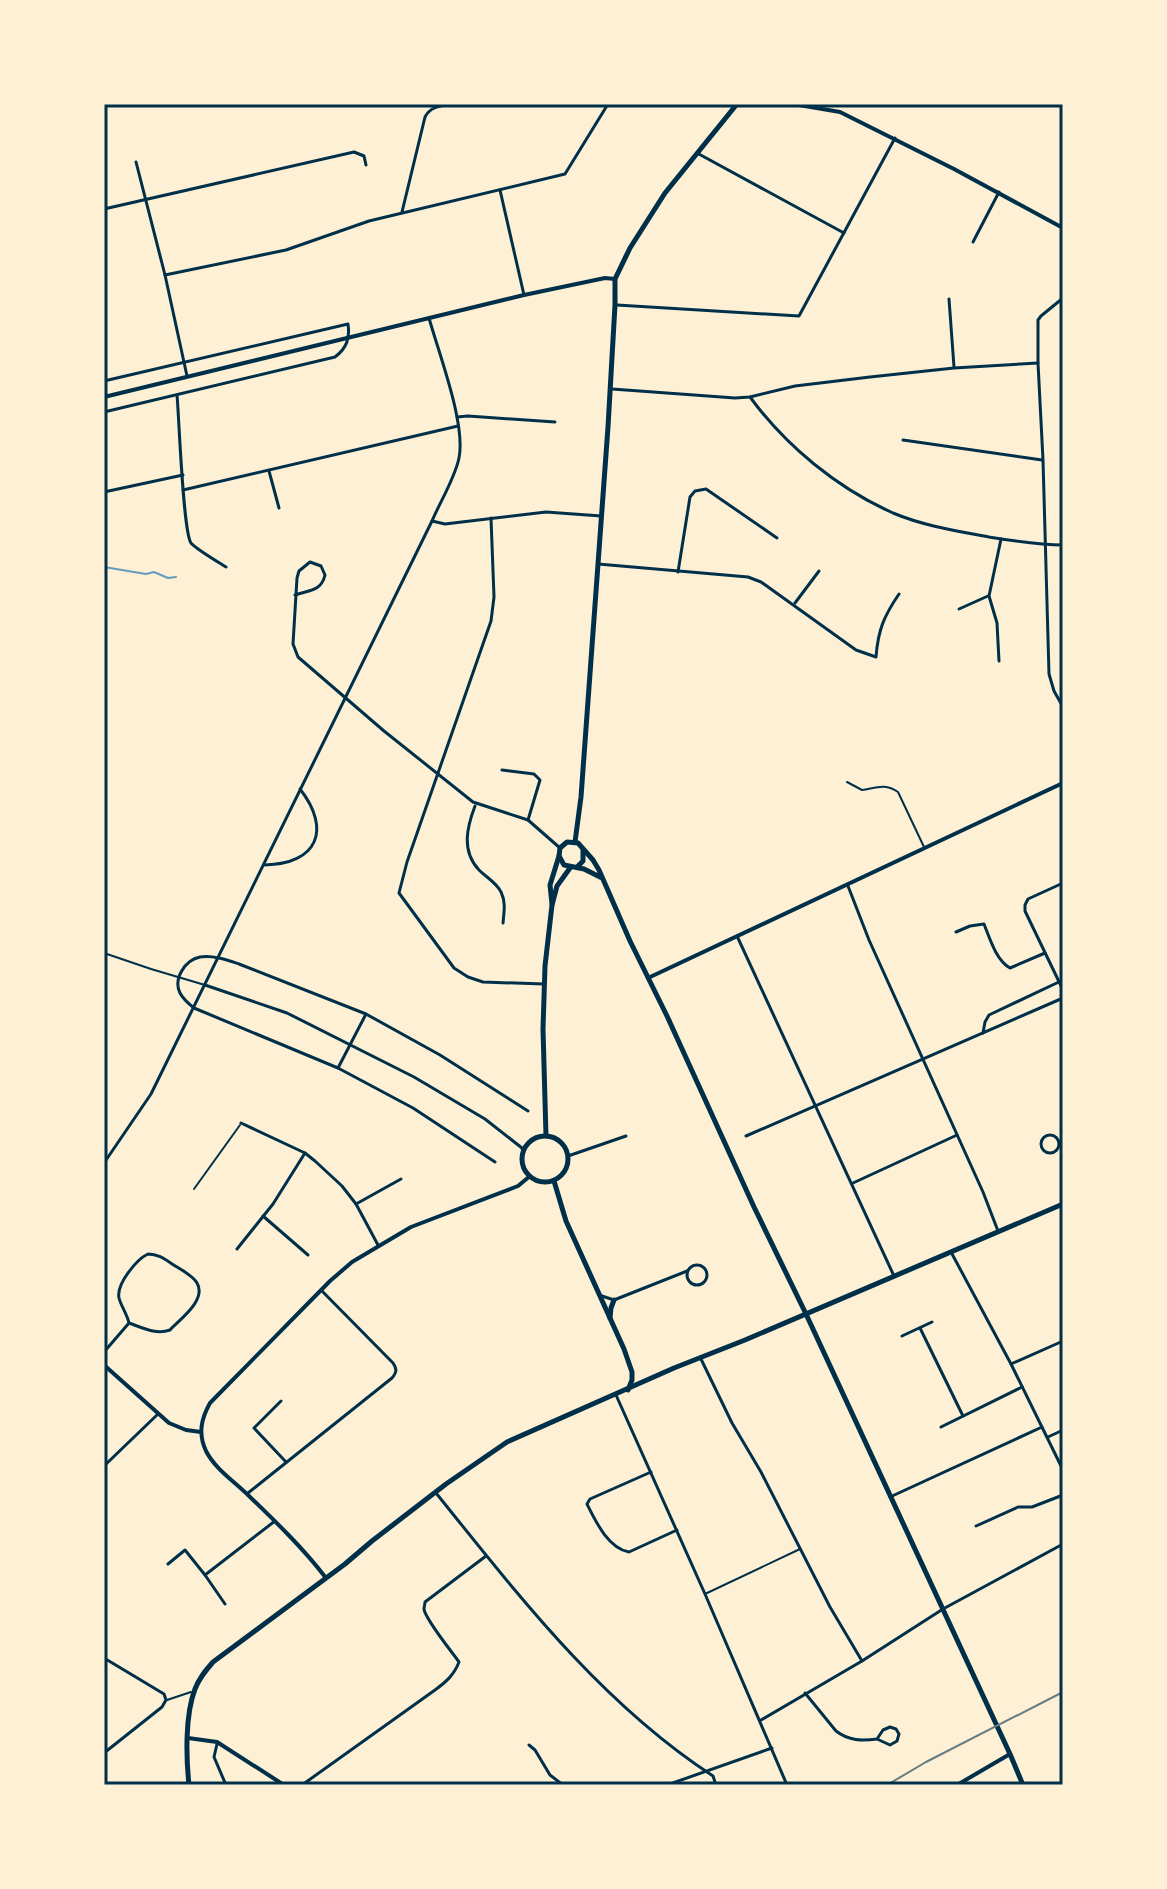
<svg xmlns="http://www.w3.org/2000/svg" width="1167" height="1889" font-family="'Exo 2',sans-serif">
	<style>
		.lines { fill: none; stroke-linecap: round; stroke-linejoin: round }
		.stream { stroke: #669bbc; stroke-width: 2 }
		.service { stroke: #003049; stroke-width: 2 }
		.pedestrian { stroke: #003049; stroke-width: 2 }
		.minor { stroke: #003049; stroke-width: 3 }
		.tertiary { stroke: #003049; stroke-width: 4 }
		.secondary { stroke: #003049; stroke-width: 5 }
		.primary { stroke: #003049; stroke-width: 5 }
		.rail { stroke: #657d81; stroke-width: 2 }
		.neatline { fill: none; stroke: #003049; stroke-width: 3 }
	</style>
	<rect width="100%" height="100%" fill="#fdf0d5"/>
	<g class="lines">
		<polyline class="stream" points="104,567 146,574 154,572 168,578 176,577"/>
		<g class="service">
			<path d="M847 782 862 790C876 788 885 783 898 792L924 847"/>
			<polyline points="104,953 151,969 205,985"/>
			<polyline points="194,1189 240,1125"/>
			<polyline points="705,1594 800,1549"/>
		</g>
		<polyline class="pedestrian" points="167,1700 191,1692"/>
		<g class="minor">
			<polyline points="697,153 844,233"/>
			<polyline points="136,162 165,275 187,376"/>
			<polyline points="500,190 524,295"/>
			<polyline points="104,209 354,152 364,156 366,165"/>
			<path d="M402 212 425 117C430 107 440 106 450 104"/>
			<polyline points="973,242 999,192"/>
			<polyline points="165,275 286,250 369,221 565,174 608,104"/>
			<polyline points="1063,298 1041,316 1038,320 1038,363 1043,460 1049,674 1054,691 1063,707"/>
			<polyline points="949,299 954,367"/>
			<polyline points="617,305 799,316 895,138"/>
			<path d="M104 381 348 324C350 338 347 348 335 357L104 412"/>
			<polyline points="612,389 735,398 750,397 795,386 870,377 954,368 1038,363"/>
			<path d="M177 395C179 416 183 532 191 543 196 549 218 562 226 567"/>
			<path d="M750 397C786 446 837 488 893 513 924 526 957 531 989 537 1014 541 1038 545 1063 545"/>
			<polyline points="457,417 468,416 555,422"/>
			<polyline points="903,440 1042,460"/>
			<polyline points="269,471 279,508"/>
			<polyline points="183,490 458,426"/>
			<polyline points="104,492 183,475"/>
			<polyline points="491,518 494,597 491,621 407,862 399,893 454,968 468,977 483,982 544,984"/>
			<polyline points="432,521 445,524 546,512 601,516"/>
			<path d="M598 564 748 577 761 582 856 650 876 657C878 630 884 616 899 594"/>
			<polyline points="678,572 690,497 695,491 706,489 777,538"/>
			<path d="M295 595C309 590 321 592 325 575L321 566 310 562 299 571 297 578 293 644 298 657 384 731 473 802 528 820 560 848"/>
			<polyline points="795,603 819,571"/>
			<polyline points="959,609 988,596"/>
			<polyline points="999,661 997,623 989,596 1001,539"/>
			<polyline points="502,770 534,774 540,780 528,820"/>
			<path d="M475 806C467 827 461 851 479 870 486 877 497 883 501 892 506 902 504 912 503 923"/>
			<path d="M265 865C317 864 332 830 300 789"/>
			<polyline points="1063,883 1028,899 1025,905 1025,911 1063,990"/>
			<polyline points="848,886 869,940 983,1192 998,1231"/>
			<path d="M956 932 970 926 984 924C990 939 996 960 1010 968L1045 953"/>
			<polyline points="737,936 894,1276"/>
			<polyline points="205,985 287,1013 414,1077 485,1119 522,1148 523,1153"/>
			<polyline points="983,1033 985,1022 989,1015 1063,980"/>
			<polyline points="338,1068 366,1014"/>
			<polyline points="241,1123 305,1153 315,1161 342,1186 356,1204 378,1245"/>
			<circle cx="1050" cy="1144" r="9"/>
			<polyline points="746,1136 1063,998"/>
			<polyline points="568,1156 626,1136"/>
			<path d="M495 1162 413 1108 338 1068 194 1008C189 1004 183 999 180 993 173 979 185 960 200 957 213 955 227 960 239 964L366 1014 440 1055 528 1111"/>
			<path d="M104 1163 151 1094 432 521C440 502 455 478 459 458 466 424 439 354 429 318"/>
			<polyline points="853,1183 957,1135"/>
			<polyline points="356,1204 401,1179"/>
			<polyline points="263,1216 308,1255"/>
			<polyline points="237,1249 273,1204 305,1153"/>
			<polyline points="951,1252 1011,1364 1063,1470"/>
			<path d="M148 1254C160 1254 167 1261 177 1267 183 1271 193 1276 197 1283 207 1300 180 1319 170 1330 156 1335 143 1328 129 1323 127 1314 121 1306 119 1298 116 1284 137 1259 148 1254Z"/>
			<circle cx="697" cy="1275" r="10"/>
			<polyline points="602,1296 614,1300 687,1271"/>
			<polyline points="920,1328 963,1416"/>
			<polyline points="902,1336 932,1322"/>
			<polyline points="104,1352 129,1323"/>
			<polyline points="700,1357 732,1423 761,1472 830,1607 862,1661"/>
			<polyline points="1011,1364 1063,1341"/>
			<polyline points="616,1395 705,1594 787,1785"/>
			<polyline points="281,1401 254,1428 286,1462"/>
			<polyline points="941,1427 1022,1387"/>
			<polyline points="1048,1437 1063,1430"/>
			<polyline points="104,1466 158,1414"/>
			<path d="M651 1472 590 1499 587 1504C596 1522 608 1548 629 1552L677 1530"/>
			<path d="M248 1493 392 1378C397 1372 397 1369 393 1363L321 1290"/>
			<path d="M436 1493C519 1596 601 1703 713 1776L716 1785"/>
			<polyline points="890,1497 1042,1427"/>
			<polyline points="976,1526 1018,1507 1032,1507 1063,1495"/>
			<polyline points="168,1564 185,1550 205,1575 275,1521"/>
			<polyline points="205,1575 225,1604"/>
			<polyline points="104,1658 164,1694 166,1700 162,1707 104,1753"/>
			<path d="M805 1693 836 1731C849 1741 862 1741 877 1739L883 1730 890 1727 896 1729 899 1734 897 1741 890 1745 877 1739"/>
			<polyline points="761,1720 862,1661 943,1609 1063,1544"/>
			<polyline points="217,1744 214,1757 226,1785"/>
			<polyline points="529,1745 535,1750 550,1775 563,1785"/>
			<path d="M302 1785 435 1690C446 1682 454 1675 459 1662 452 1652 425 1619 424 1609 424 1607 425 1604 425 1602L486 1556"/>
			<polyline points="667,1785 772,1748"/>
		</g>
		<g class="tertiary">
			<polyline points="793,104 840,112 954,169 1063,228"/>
			<polyline points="104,397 524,295 605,278 615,279"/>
			<polyline points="648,978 1063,783"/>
			<polyline points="104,1365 169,1423 186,1430 201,1432"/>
			<path d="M326 1578C303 1548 276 1522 249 1496 235 1482 215 1469 206 1451 198 1434 201 1419 210 1403L330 1281 352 1262 411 1227 518 1186 530 1176"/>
			<polyline points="188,1738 217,1742 284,1785"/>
			<polyline points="957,1785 1010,1754"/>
		</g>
		<g class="secondary">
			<polyline points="552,904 550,885 559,856"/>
			<polyline points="546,1136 543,1029 545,966 552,905 557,886 570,868"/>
			<circle cx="545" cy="1159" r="23"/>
			<polyline points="554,1181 566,1221 624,1349 632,1372 632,1380 628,1390"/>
			<polyline points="806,1314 1010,1754 1023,1785"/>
			<polyline points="610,1318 611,1308 614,1300"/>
		</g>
		<g class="primary">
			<polyline points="575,842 581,797 608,427 615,305 615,279 630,248 665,193 737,104"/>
			<polyline points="577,867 583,861 583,849"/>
			<polyline points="602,878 584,869 564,865 559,856 560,848 567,842 578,843 593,860 599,870 630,941 667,1016 754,1207 806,1314"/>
			<path d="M189 1785C186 1757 185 1715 195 1689 199 1678 206 1670 213 1662L345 1564 372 1541 446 1484 507 1442 674 1368 745 1340 1063 1204"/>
		</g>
		<polyline class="rail" points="887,1785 926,1762 1063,1692"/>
	</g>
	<rect width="1167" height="1889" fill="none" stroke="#fdf0d5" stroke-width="212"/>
	<rect x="106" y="106" width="955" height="1677" class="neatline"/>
</svg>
